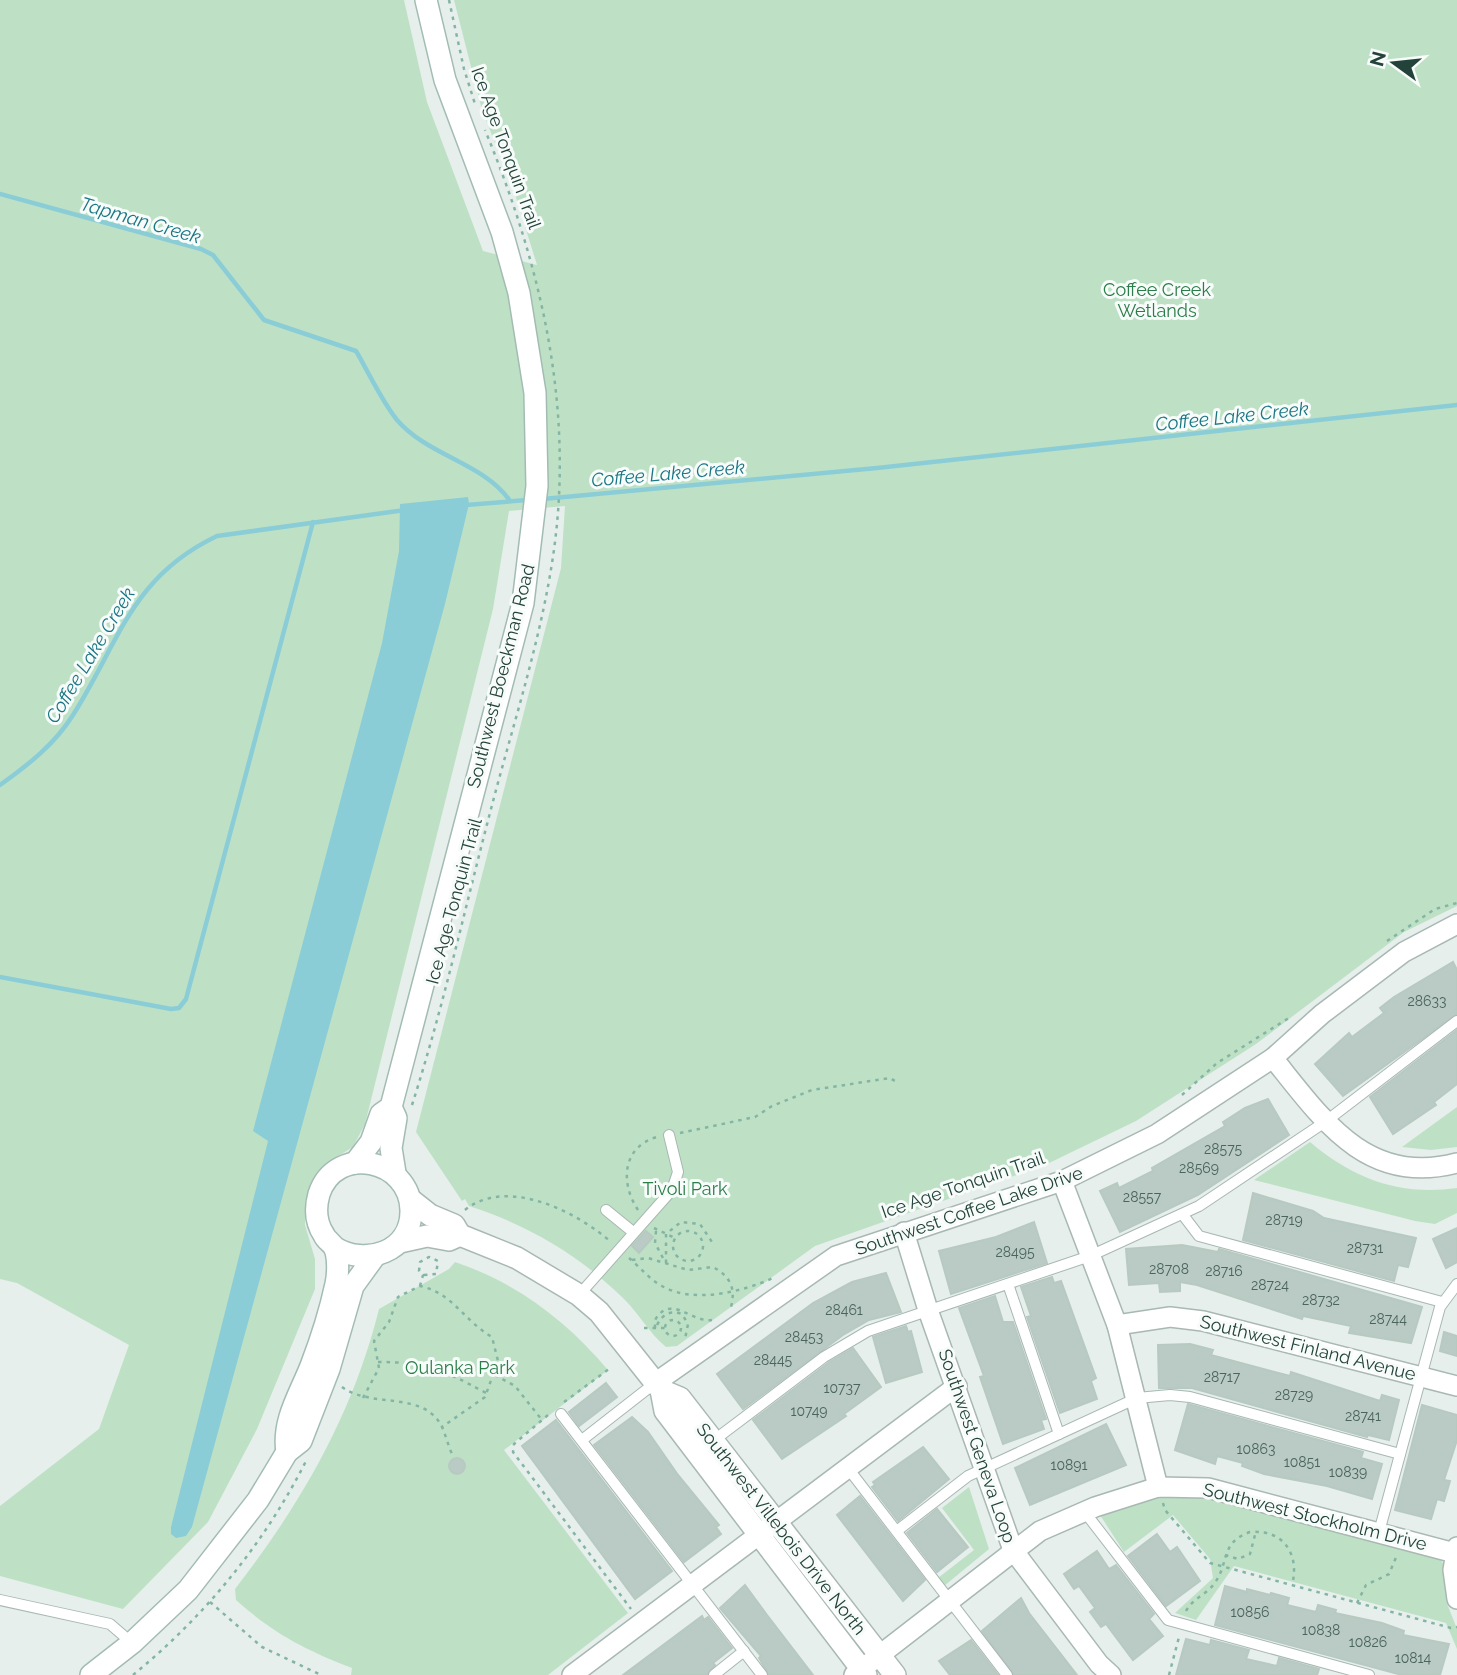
<svg xmlns="http://www.w3.org/2000/svg" width="1457" height="1675" font-family="Raleway,sans-serif">
	<style>
		.green { fill: #bee1c6 }
		.water { fill: #8bcdd7 }
		.lines { fill: none; stroke-linecap: round; stroke-linejoin: round }
		.stream { stroke: #8bcdd7; stroke-width: 4.5 }
		.building { fill: #bacac4; stroke: #b7cac2; stroke-width: 2 }
		.service-casing { stroke: #a8b8b2; stroke-width: 12 }
		.minor-casing { stroke: #a8b8b2; stroke-width: 22 }
		.tertiary-casing { stroke: #a8b8b2; stroke-width: 24 }
		.secondary-casing { stroke: #a3bcb3; stroke-width: 24 }
		.path { stroke: #84b5a4; stroke-width: 2.5; stroke-dasharray: 3.5 5; stroke-linecap: butt }
		.service { stroke: #fff; stroke-width: 10 }
		.minor { stroke: #fff; stroke-width: 19 }
		.tertiary { stroke: #fff; stroke-width: 21 }
		.secondary { stroke: #fff; stroke-width: 21 }
		.labels { text-anchor: middle; stroke-width: 6; stroke-linejoin: round; paint-order: stroke }
		.number-label { font-size: 14px; fill: #49655c }
		.street-label { font-size: 18px; fill: #23433a; stroke: #f7fbf9 }
		.park-label { font-size: 18px; fill: #2a7d48; stroke: #f7fbf9 }
		.water-label { font-size: 19px; font-style: italic; fill: #187584; stroke: #f7fbf9 }
	</style>
	<rect width="100%" height="100%" fill="#e6efeb"/>
	<g class="green">
		<path d="M0 0H404L427 102 483 251 537 265 514 191 482 110 454 0H1457V906L1404 932 1256 1044 1136 1121 1045 1165 815 1246 677 1346 666 1347C650 1334 639 1314 624 1299 579 1255 528 1225 469 1206L465 1199 462 1201 416 1132 561 568 565 506 509 511 493 609 365 1124 353 1147 330 1161 313 1179 305 1202V1225L315 1259V1289L257 1429 208 1522 123 1609 0 1576V1506L99 1429 129 1345 17 1283 0 1279Z"/>
		<polygon points="1457,1107 1457,1147 1431,1150 1402,1147"/>
		<path d="M1310 1142C1354 1179 1399 1196 1457 1188V1213L1435 1224 1415 1221 1254 1180Z"/>
		<path d="M455 1262C517 1283 566 1320 608 1370L504 1450 628 1613 548 1675H351L352 1668C306 1650 274 1634 236 1600L235 1589C301 1504 353 1414 379 1309L449 1269Z"/>
		<polygon points="969,1487 989,1549 944,1586 938,1578 974,1550 942,1508"/>
		<polygon points="1194,1493 1439,1558 1447,1568 1446,1601 1457,1629 1457,1649 1446,1623 1234,1566 1196,1620 1175,1613 1213,1578 1210,1559 1173,1515 1124,1552 1100,1515 1142,1498"/>
	</g>
	<polygon class="water" points="468,497 469,504 445,604 192,1527 186,1536 176,1538 171,1534 171,1527 268,1141 253,1131 382,643 399,551 400,504"/>
	<g class="lines">
		<g class="stream">
			<path d="M0 194 201 249 213 255 264 320 356 351C369 373 381 400 397 420 428 456 484 463 510 501"/>
			<polyline points="543,499 877,468 1457,405"/>
			<polyline points="466,505 527,500"/>
			<path d="M0 785C28 765 55 744 73 715 120 641 131 577 217 536L405 510"/>
			<polyline points="0,977 171,1009 179,1008 186,999 313,522"/>
		</g>
	</g>
	<g class="building">
		<polygon points="1453,962 1457,970 1457,1014 1343,1096 1315,1064 1349,1033 1352,1037 1384,1013 1380,1008 1394,997"/>
		<polygon points="1457,1030 1457,1084 1434,1102 1436,1105 1393,1134 1370,1097"/>
		<polygon points="1268,1099 1289,1135 1198,1195 1120,1232 1100,1191 1117,1183 1119,1188 1153,1171 1152,1168 1225,1126 1223,1122 1245,1108"/>
		<polygon points="1253,1193 1313,1211 1324,1218 1416,1238 1408,1267 1398,1265 1394,1281 1243,1240"/>
		<polygon points="1034,1222 1047,1263 951,1294 939,1251 996,1237"/>
		<polygon points="1457,1228 1457,1262 1446,1268 1433,1239"/>
		<polygon points="646,1231 653,1237 639,1253 632,1246"/>
		<polygon points="1182,1245 1218,1252 1219,1249 1422,1307 1411,1343 1349,1333 1351,1326 1303,1316 1302,1319 1197,1285 1180,1282 1180,1291 1160,1292 1159,1283 1129,1285 1126,1249"/>
		<polygon points="886,1273 901,1312 869,1320 843,1335 743,1409 717,1374 813,1303 852,1282"/>
		<polygon points="1052,1277 1054,1283 1061,1281 1096,1378 1091,1381 1097,1399 1060,1413 1027,1317 1031,1316 1021,1287"/>
		<polygon points="995,1296 1003,1322 1013,1322 1046,1419 1041,1420 1044,1429 1003,1444 980,1377 984,1376 959,1308"/>
		<polygon points="906,1326 908,1332 911,1331 922,1372 886,1383 873,1337"/>
		<polygon points="1444,1332 1457,1336 1457,1356 1440,1351"/>
		<polygon points="1190,1344 1213,1350 1211,1355 1290,1376 1291,1372 1380,1401 1382,1395 1399,1400 1389,1440 1368,1435 1367,1437 1192,1388 1159,1388 1158,1345"/>
		<polygon points="853,1348 881,1387 844,1414 846,1416 782,1459 753,1420 828,1363"/>
		<polygon points="606,1383 617,1397 579,1426 569,1412"/>
		<polygon points="1188,1404 1363,1452 1361,1458 1382,1464 1372,1499 1327,1486 1264,1474 1242,1466 1243,1463 1217,1456 1215,1464 1175,1450"/>
		<polygon points="1422,1405 1457,1415 1457,1440 1444,1480 1450,1481 1444,1501 1437,1499 1431,1519 1395,1510"/>
		<polygon points="632,1417 648,1432 678,1475 719,1525 716,1527 721,1534 684,1562 594,1445"/>
		<polygon points="556,1420 672,1571 635,1599 522,1446"/>
		<polygon points="1106,1424 1126,1465 1030,1505 1015,1468"/>
		<polygon points="923,1447 949,1479 898,1521 872,1487 875,1485 873,1482"/>
		<circle cx="457" cy="1466" r="8"/>
		<polygon points="860,1496 925,1580 903,1601 837,1515"/>
		<polygon points="937,1509 968,1547 937,1572 907,1533"/>
		<polygon points="1157,1534 1170,1552 1177,1547 1200,1581 1166,1606 1128,1556"/>
		<polygon points="1097,1551 1109,1569 1116,1565 1154,1614 1149,1619 1163,1636 1133,1660 1106,1624 1101,1627 1090,1612 1095,1608 1079,1586 1074,1589 1064,1574"/>
		<polygon points="745,1585 767,1615 813,1675 769,1675 759,1658 761,1656 720,1608"/>
		<polygon points="1225,1586 1247,1592 1247,1589 1270,1595 1271,1593 1289,1598 1287,1605 1316,1612 1318,1605 1336,1610 1335,1613 1382,1623 1404,1631 1403,1635 1449,1644 1440,1675 1402,1675 1215,1625"/>
		<polygon points="1021,1598 1029,1613 1077,1675 1014,1675 982,1631"/>
		<polygon points="702,1616 704,1620 708,1617 732,1648 713,1663 715,1665 707,1675 623,1675"/>
		<polygon points="1186,1639 1210,1645 1211,1640 1249,1650 1246,1659 1277,1666 1279,1658 1319,1669 1317,1675 1176,1675"/>
		<polygon points="971,1640 998,1675 950,1675 939,1661"/>
	</g>
	<g class="lines">
		<g class="service-casing">
			<g id="service">
				<polyline points="606,1210 633,1232"/>
				<polyline points="1183,1215 1199,1236 1442,1302"/>
				<polyline points="1008,1284 1059,1434"/>
				<polyline points="579,1295 672,1190 678,1172 669,1135"/>
				<polyline points="561,1414 762,1675"/>
				<polyline points="582,1440 655,1383"/>
				<polyline points="713,1441 824,1357 868,1331 1090,1256 1199,1206 1325,1122 1457,1021"/>
				<polyline points="847,1467 1007,1675"/>
				<polyline points="1084,1511 1168,1620 1369,1675"/>
				<polyline points="898,1530 968,1476 1137,1398 1170,1395 1190,1397 1400,1454"/>
				<polyline points="1379,1532 1440,1307 1457,1284"/>
				<polyline points="0,1600 110,1624 132,1643"/>
				<polyline points="714,1675 744,1651"/>
			</g>
		</g>
		<g class="minor-casing">
			<g id="minor">
				<path d="M1273 1058C1322 1119 1367 1187 1457 1163"/>
				<polyline points="1062,1181 1117,1325 1158,1487"/>
				<polyline points="904,1232 928,1310 1013,1550 1099,1664 1111,1675"/>
				<polyline points="1117,1325 1170,1317 1203,1321 1457,1386"/>
				<polyline points="655,1383 836,1256 1062,1181 1157,1134 1273,1058 1322,1014 1404,952 1457,924"/>
				<polyline points="1457,1547 1453,1570 1457,1599"/>
				<polyline points="572,1675 957,1386"/>
				<polyline points="854,1675 1040,1531 1095,1507 1158,1487 1208,1488 1455,1553"/>
			</g>
		</g>
		<g class="tertiary-casing">
			<g id="tertiary">
				<polyline points="411,1200 430,1215 454,1225 460,1235 517,1258 579,1295 599,1312 661,1390 680,1398 895,1675"/>
				<polyline points="400,1242 427,1236 449,1240 460,1235"/>
				<polyline points="661,1390 665,1411 866,1675"/>
			</g>
		</g>
		<g class="secondary-casing">
			<g id="secondary">
				<polyline points="391,1107 396,1118 391,1148 395,1173"/>
				<polyline points="355,1163 371,1142 381,1114 391,1107 523,603 537,486 535,393 519,293 502,232 445,80 426,0"/>
				<path d="M287 1452C282 1421 300 1394 311 1366 321 1340 330 1312 336 1284 338 1275 339 1256 334 1247 332 1243 326 1240 324 1235 316 1223 315 1208 319 1194 336 1143 410 1159 411 1210 412 1252 365 1267 334 1247"/>
				<polyline points="91,1675 132,1643 188,1590 258,1500 287,1452 301,1441 329,1369 353,1286 374,1257"/>
			</g>
		</g>
		<g class="path">
			<polyline points="449,0 464,69 475,104"/>
			<polyline points="1387,941 1435,909 1457,903"/>
			<polyline points="1182,1095 1217,1063 1292,1016"/>
			<path d="M412 1105C443 1008 465 908 491 809 512 728 539 646 552 563 576 413 542 268 485 130"/>
			<polyline points="680,1133 755,1117 772,1106 812,1090 890,1078 895,1081"/>
			<path d="M465 1210C507 1176 577 1212 611 1242"/>
			<path d="M638 1210C620 1183 622 1147 657 1137"/>
			<polyline points="654,1228 675,1238"/>
			<circle cx="688" cy="1246" r="15"/>
			<polyline points="656,1231 655,1243 664,1260"/>
			<path d="M629 1258C640 1267 649 1279 662 1286 693 1304 742 1292 773 1278"/>
			<path d="M632 1260 648 1258 688 1270 713 1267C730 1276 736 1288 731 1307"/>
			<polyline points="666,1263 666,1234 681,1222 700,1224 712,1242"/>
			<polyline points="420,1286 423,1275 419,1271 420,1262 429,1257 438,1261 436,1274 423,1275"/>
			<circle cx="673" cy="1328" r="8"/>
			<path d="M657 1325C663 1314 670 1310 682 1314L688 1324 685 1339"/>
			<polyline points="644,1328 665,1328"/>
			<path d="M655 1328V1320C671 1293 691 1323 712 1320"/>
			<path d="M378 1362C428 1362 443 1370 486 1393"/>
			<polyline points="495,1375 515,1386 542,1420"/>
			<path d="M342 1387C372 1409 424 1390 442 1427 446 1436 448 1445 452 1454"/>
			<path d="M363 1398 379 1368 374 1341 389 1322 398 1297 420 1286C453 1293 464 1321 492 1337L498 1361 485 1397 442 1427"/>
			<polyline points="564,1402 609,1369"/>
			<polyline points="548,1415 514,1444 513,1452 631,1609"/>
			<polyline points="1163,1503 1165,1510 1210,1563 1451,1628 1457,1627"/>
			<polyline points="1225,1555 1238,1559 1250,1554 1256,1531"/>
			<polyline points="210,1602 262,1647 321,1675"/>
			<polyline points="1357,1603 1366,1585 1389,1574 1397,1555"/>
			<path d="M1186 1611C1193 1598 1206 1595 1214 1584 1230 1563 1219 1543 1250 1532 1284 1529 1300 1555 1292 1585"/>
			<path d="M133 1675C205 1616 264 1544 306 1461"/>
			<polyline points="1169,1675 1179,1637"/>
		</g>
		<use href="#service" class="service"/>
		<use href="#minor" class="minor"/>
		<use href="#tertiary" class="tertiary"/>
		<use href="#secondary" class="secondary"/>
	</g>
	<g class="labels">
		<g class="number-label">
			<text x="1427" y="1006">28633</text>
			<text x="1223" y="1154">28575</text>
			<text x="1199" y="1173">28569</text>
			<text x="1142" y="1202">28557</text>
			<text x="1284" y="1225">28719</text>
			<text x="1365" y="1253">28731</text>
			<text x="1015" y="1257">28495</text>
			<text x="1169" y="1274">28708</text>
			<text x="1224" y="1276">28716</text>
			<text x="1270" y="1290">28724</text>
			<text x="1321" y="1305">28732</text>
			<text x="844" y="1315">28461</text>
			<text x="1388" y="1324">28744</text>
			<text x="804" y="1342">28453</text>
			<text x="773" y="1365">28445</text>
			<text x="1222" y="1382">28717</text>
			<text x="842" y="1393">10737</text>
			<text x="1294" y="1400">28729</text>
			<text x="809" y="1416">10749</text>
			<text x="1363" y="1421">28741</text>
			<text x="1256" y="1454">10863</text>
			<text x="1302" y="1467">10851</text>
			<text x="1069" y="1470">10891</text>
			<text x="1348" y="1477">10839</text>
			<text x="1250" y="1617">10856</text>
			<text x="1321" y="1635">10838</text>
			<text x="1368" y="1647">10826</text>
			<text x="1413" y="1663">10814</text>
		</g>
		<g class="street-label">
			<text transform="translate(506 148) rotate(70)" y="6">Ice Age Tonquin Trail</text>
			<text transform="translate(501 676) rotate(-76)" y="6">Southwest Boeckman Road</text>
			<text transform="translate(454 901) rotate(-75)" y="6">Ice Age Tonquin Trail</text>
			<text transform="translate(963 1185) rotate(-19)" y="6">Ice Age Tonquin Trail</text>
			<text transform="translate(969 1211) rotate(-19)" y="6">Southwest Coffee Lake Drive</text>
			<text transform="translate(1308 1348) rotate(14)" y="6">Southwest Finland Avenue</text>
			<text transform="translate(977 1446) rotate(71)" y="6">Southwest Geneva Loop</text>
			<text transform="translate(1315 1517) rotate(14)" y="6">Southwest Stockholm Drive</text>
			<text transform="translate(781 1529) rotate(52)" y="6">Southwest Villebois Drive North</text>
		</g>
		<g class="park-label">
			<text x="1157" y="296">Coffee Creek<tspan x="1157" dy="21">Wetlands</tspan></text>
			<text x="685" y="1195">Tivoli Park</text>
			<text x="460" y="1374">Oulanka Park</text>
		</g>
		<g class="water-label">
			<text transform="translate(141 220) rotate(16)" y="7">Tapman Creek</text>
			<text transform="translate(1232 416) rotate(-6)" y="7">Coffee Lake Creek</text>
			<text transform="translate(668 473) rotate(-5)" y="7">Coffee Lake Creek</text>
			<text transform="translate(90 655) rotate(-59)" y="7">Coffee Lake Creek</text>
		</g>
	</g>
	<g transform="translate(1394 63) rotate(285)" stroke="#f7fbf9" stroke-width="5" paint-order="stroke">
	<path d="M0-5L12 26L0 18L-12 26Z" fill="#23433a"/>
	<text y="-10" font-size="19" font-weight="bold" text-anchor="middle" fill="#23433a">N</text>
	</g>
</svg>
